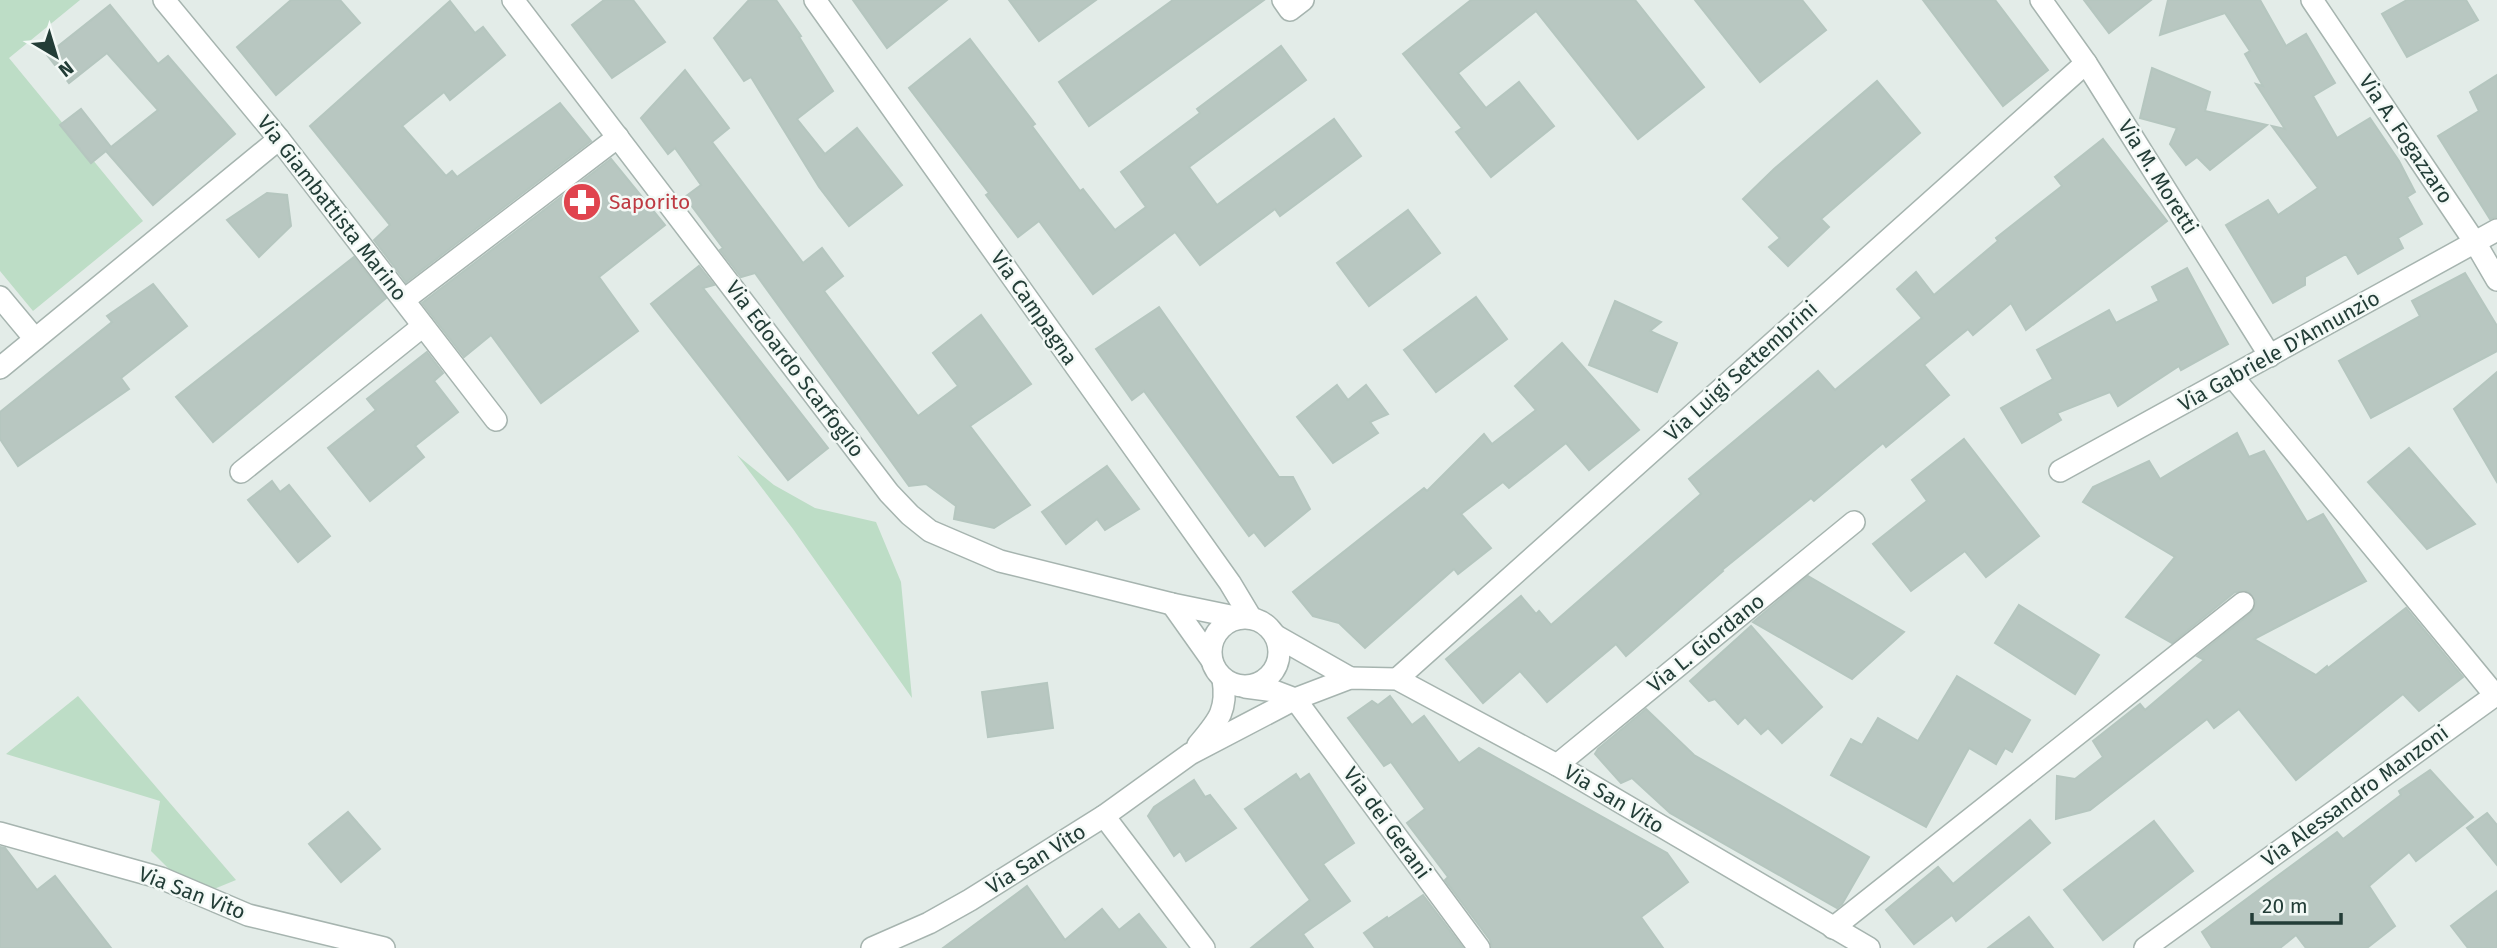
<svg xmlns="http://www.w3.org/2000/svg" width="2497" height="948" font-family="'Fira Sans',sans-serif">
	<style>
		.green { fill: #bdddc6 }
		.building { fill: #b8c7c1; stroke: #b5c6bf; stroke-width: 2 }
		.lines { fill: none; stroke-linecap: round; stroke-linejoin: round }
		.minor-casing { stroke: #a6b4af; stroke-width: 24 }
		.minor { stroke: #fff; stroke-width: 21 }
		.labels { text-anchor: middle; stroke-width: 5; stroke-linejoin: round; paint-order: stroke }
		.street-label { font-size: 21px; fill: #233d37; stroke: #f3f9f6 }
		.health-label { font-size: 21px; fill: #be3a42; stroke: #f3f9f6; text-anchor: start }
	</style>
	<rect width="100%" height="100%" fill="#e3ece8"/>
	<g class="green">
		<polygon points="0,0 80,0 9,58 143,221 33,311 0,271"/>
		<polygon points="737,455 774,485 815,508 876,522 901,582 912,698 793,529"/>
		<polygon points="78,696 236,880 214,889 182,882 151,851 160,801 6,754"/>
	</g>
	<g class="building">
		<polygon points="291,0 340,0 360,23 276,95 237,47"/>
		<polygon points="604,0 633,0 665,42 612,78 572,25"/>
		<polygon points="749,0 776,0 801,36 799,37 833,91 797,119 825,154 857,128 902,185 849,226 819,187 751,77 744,81 714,38"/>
		<polygon points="853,0 947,0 887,48"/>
		<polygon points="1009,0 1096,0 1039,41"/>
		<polygon points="1173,0 1264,0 1089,126 1059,82"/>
		<polygon points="1471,0 1635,0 1704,87 1638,139 1536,11 1458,73 1486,108 1519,82 1554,126 1491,177 1456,132 1462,128 1403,54"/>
		<polygon points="1695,0 1802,0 1826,30 1760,82"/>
		<polygon points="1923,0 1995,0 2048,70 2003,106"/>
		<polygon points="2084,0 2151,0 2109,33"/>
		<polygon points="2168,0 2260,0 2286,46 2306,34 2335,83 2313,96 2337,138 2370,118 2399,161 2415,192 2407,197 2422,224 2398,238 2403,248 2358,274 2346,254 2305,277 2305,285 2273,303 2226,225 2268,200 2278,215 2318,188 2272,126 2285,129 2256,84 2263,86 2245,54 2250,51 2225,13 2160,35"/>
		<polygon points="2407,0 2466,0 2478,20 2407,57 2382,14"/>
		<polygon points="450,1 475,33 483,27 505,55 450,100 444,92 402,126 446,176 452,171 457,177 560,103 591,141 406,282 374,240 390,225 310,126"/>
		<polygon points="110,5 158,64 168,56 235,134 153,205 106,151 91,163 60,125 81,109 111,147 158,110 107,53 69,83 47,55"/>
		<polygon points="970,39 1035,124 1032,126 1080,191 1083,189 1115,230 1146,207 1121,172 1200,113 1197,109 1281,46 1306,80 1189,167 1217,205 1334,119 1361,156 1280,216 1275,209 1200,265 1175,232 1093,294 1039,221 1018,237 986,195 989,193 909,88"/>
		<polygon points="2152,68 2210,92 2205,111 2267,125 2210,170 2197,157 2186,165 2170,144 2177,128 2140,118"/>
		<polygon points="685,70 729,128 712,142 803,263 822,248 843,276 824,291 918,416 958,386 933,353 981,315 1031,384 970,426 1030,505 994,528 954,519 956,506 926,484 909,486 755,273 741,277 720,250 723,248 685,197 701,185 675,148 668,154 641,118"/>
		<polygon points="2497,75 2497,217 2490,219 2438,136 2479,111 2470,92"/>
		<polygon points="1877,81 1920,133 1821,219 1829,227 1788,266 1769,247 1780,238 1743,199 1774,169"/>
		<polygon points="2103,139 2167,221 2026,330 2011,303 1973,335 1968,329 1924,365 1949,395 1886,447 1883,443 1814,501 1811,498 1722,570 1723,571 1626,656 1616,644 1547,702 1520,671 1483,703 1446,659 1521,596 1536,614 1539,611 1551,625 1701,494 1689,479 1818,371 1835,390 1922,318 1897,289 1916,272 1934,295 1998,241 1996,238 2062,186 2055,177"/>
		<polygon points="611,159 665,225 599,277 638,331 541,403 491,335 464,357 422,303"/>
		<polygon points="267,193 287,195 291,226 259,257 227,220"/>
		<polygon points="1408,210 1440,253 1369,306 1337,263"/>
		<polygon points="354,257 386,298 213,442 176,397"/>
		<polygon points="699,266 714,285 703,288 828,448 788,480 651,304"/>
		<polygon points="2187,268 2228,344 2181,370 2179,366 2118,406 2110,392 2057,413 2061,420 2022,443 2001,408 2053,379 2037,350 2109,310 2116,323 2159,301 2152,287"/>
		<polygon points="2465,273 2497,326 2497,351 2371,418 2339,361 2420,316 2412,301"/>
		<polygon points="153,284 187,326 121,378 129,389 18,466 0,439 0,412 112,322 107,316"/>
		<polygon points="1476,297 1507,339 1436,392 1404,350"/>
		<polygon points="1615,301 1661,322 1650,331 1677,343 1657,392 1589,365"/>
		<polygon points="1159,307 1279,477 1293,477 1310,509 1265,546 1254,532 1249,536 1144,391 1132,400 1096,349"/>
		<polygon points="1562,343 1639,430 1589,470 1566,443 1509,488 1503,482 1461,514 1491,548 1458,574 1454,569 1365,648 1339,623 1313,616 1293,592 1424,488 1427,491 1484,434 1492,444 1536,410 1515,386"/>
		<polygon points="427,352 443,373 434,381 458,412 415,446 424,457 370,501 328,448 376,410 367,399"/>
		<polygon points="2497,372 2497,482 2454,409"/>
		<polygon points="1337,385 1348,400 1366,385 1388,414 1370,422 1378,433 1333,463 1297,417"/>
		<polygon points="2237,433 2249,457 2264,451 2307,522 2323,514 2366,581 2254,639 2316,675 2327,666 2328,668 2406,608 2463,677 2419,711 2403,694 2296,780 2239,709 2214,728 2207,719 2090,810 2056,819 2057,776 2075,779 2103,757 2093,741 2140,704 2145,710 2204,660 2197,656 2251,613 2256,602 2248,591 2235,592 2172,643 2126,617 2175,557 2083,502 2093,487 2149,461 2160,479"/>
		<polygon points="1964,439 2039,536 1986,577 1965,551 1911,591 1873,544 1927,501 1912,480"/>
		<polygon points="2409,448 2475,524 2427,549 2368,482"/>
		<polygon points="1107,466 1139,509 1105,530 1097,519 1066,544 1042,512"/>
		<polygon points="272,481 280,492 289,485 330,536 298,562 248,500"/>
		<polygon points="1808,576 1904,632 1852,679 1753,622"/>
		<polygon points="2019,605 2099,655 2075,694 1995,643"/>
		<polygon points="1751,626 1822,707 1782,743 1768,728 1761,734 1745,717 1738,724 1715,699 1709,701 1690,681"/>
		<polygon points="1957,676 2030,720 2012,752 2005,748 1996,764 1969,748 1926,827 1831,775 1851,739 1862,745 1878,718 1918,741"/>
		<polygon points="1047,683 1053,728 988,737 982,692"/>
		<polygon points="1390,696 1412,725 1424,716 1459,763 1479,748 1667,853 1688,882 1641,917 1663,948 1492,948 1490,940 1445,880 1448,877 1407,823 1425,809 1391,762 1384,766 1348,718 1372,701 1378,705"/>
		<polygon points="1646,709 1694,755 1869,857 1842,904 1837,908 1670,813 1632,778 1621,783 1595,754 1598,749"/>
		<polygon points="2430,770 2473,817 2416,861 2409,852 2369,886 2395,926 2367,948 2306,948 2296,935 2280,948 2212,948 2202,932 2337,832 2343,839 2401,795 2399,791"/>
		<polygon points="1296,774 1300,780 1309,774 1354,843 1323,864 1350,901 1303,934 1313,948 1251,948 1310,900 1245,809"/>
		<polygon points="1194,780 1205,797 1210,795 1236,828 1186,861 1180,851 1174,856 1148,816 1154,807"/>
		<polygon points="348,812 380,849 341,882 309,844"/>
		<polygon points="2487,813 2497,825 2497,865 2467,828"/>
		<polygon points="2030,820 2050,843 1956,921 1952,915 1914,944 1886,910 1938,867 1953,884"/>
		<polygon points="2154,821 2193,871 2103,940 2064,890"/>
		<polygon points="0,847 5,848 37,890 55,876 111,948 0,948"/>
		<polygon points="1027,886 1065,940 1102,909 1119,930 1139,914 1166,948 943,948"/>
		<polygon points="2497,891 2497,948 2468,948 2451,926"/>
		<polygon points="1423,895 1463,948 1375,948 1364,933 1387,917 1388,919"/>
		<polygon points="2029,917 2053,948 1988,948"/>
	</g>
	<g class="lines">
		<g class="minor-casing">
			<g id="minor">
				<polyline points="164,0 279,139 496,420"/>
				<polyline points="513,0 889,493 910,515 930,531 1000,561 1172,604 1240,618"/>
				<polyline points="815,0 1230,583 1251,618"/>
				<polyline points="1283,0 1290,10 1303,0"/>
				<polyline points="2041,0 2086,63 2270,356"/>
				<polyline points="2312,0 2476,244 2497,280"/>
				<polyline points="0,297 35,339"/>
				<polyline points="404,300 618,137"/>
				<polyline points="0,368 279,139"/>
				<polyline points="2233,377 2495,695"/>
				<polyline points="2060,471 2497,230"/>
				<polyline points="241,472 423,326"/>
				<polyline points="1172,604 1211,659"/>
				<circle cx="1245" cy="652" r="34"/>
				<polyline points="1276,636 1350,678"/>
				<polyline points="1397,679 2086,63"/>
				<polyline points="1245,687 1274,691 1295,699 1479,948"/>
				<path d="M1198 745C1218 721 1228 711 1223 679"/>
				<polyline points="1557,765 1854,522"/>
				<polyline points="1104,816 1204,948"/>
				<polyline points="0,833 161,878 248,915 384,948"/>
				<polyline points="1833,928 2243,603"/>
				<polyline points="872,948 929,923 970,900 1104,816 1190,754 1295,699 1350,678 1397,679 1557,765 1869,948"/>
				<polyline points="2145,948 2497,694"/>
			</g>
		</g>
		<use href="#minor" class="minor"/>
	</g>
	<defs>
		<g id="pharmacy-disc" transform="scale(2.0125)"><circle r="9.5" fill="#e0444e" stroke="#f3f9f6"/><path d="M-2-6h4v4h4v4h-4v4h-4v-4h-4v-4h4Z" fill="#fff"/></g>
	</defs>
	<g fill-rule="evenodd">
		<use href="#pharmacy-disc" x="582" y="202"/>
	</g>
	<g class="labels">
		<g class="street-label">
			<text transform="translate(2406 139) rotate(56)" y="7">Via A. Fogazzaro</text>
			<text transform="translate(2158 177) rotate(58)" y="7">Via M. Moretti</text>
			<text transform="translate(332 208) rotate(52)" y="7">Via Giambattista Marino</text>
			<text transform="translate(1034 308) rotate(55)" y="7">Via Campagna</text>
			<text transform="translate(2279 351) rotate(-29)" y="7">Via Gabriele D'Annunzio</text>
			<text transform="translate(795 369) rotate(53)" y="7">Via Edoardo Scarfoglio</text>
			<text transform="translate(1741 371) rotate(-42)" y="7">Via Luigi Settembrini</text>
			<text transform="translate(1706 643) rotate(-39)" y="7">Via L. Giordano</text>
			<text transform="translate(2355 796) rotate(-36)" y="7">Via Alessandro Manzoni</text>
			<text transform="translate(1614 799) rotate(31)" y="7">Via San Vito</text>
			<text transform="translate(1387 823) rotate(54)" y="7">Via dei Gerani</text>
			<text transform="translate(1036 859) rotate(-32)" y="7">Via San Vito</text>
			<text transform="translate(192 893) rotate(21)" y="7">Via San Vito</text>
		</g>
		<g class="health-label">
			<text x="609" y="209">Saporito</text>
		</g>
	</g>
	<g transform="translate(56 56) rotate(142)" stroke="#f3f9f6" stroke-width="5" paint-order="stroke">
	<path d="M0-5L12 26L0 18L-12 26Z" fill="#233d37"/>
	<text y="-10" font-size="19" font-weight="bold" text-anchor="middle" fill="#233d37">N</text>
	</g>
	<path d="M2252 913v10h89v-10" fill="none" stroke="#233d37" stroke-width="3.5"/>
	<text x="2262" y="913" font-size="21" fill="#233d37" stroke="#f3f9f6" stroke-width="5" paint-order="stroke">20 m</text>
</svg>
